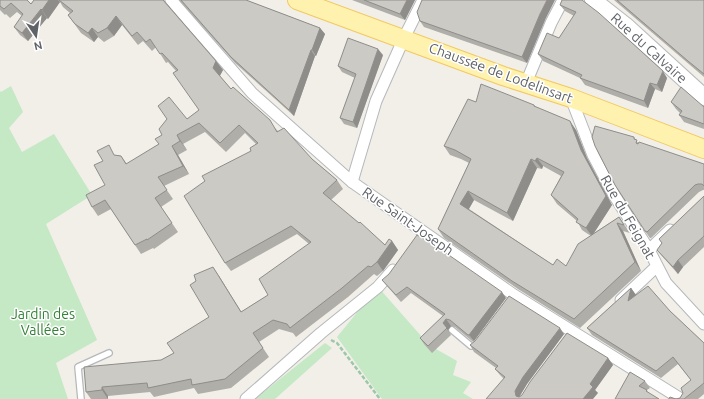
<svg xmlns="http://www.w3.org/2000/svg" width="704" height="399" font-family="Ubuntu,sans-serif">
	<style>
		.green { fill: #c5e8c5 }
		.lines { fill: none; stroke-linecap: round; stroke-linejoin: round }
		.service-casing { stroke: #b5b8bc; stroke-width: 8 }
		.minor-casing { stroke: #b5b8bc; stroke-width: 13 }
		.secondary-casing { stroke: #b6babf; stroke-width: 18 }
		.primary-casing { stroke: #f2c960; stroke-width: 20 }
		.path { stroke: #9cc7a9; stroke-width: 2.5; stroke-dasharray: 4 2; stroke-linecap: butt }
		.service { stroke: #fff; stroke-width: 5.5 }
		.minor { stroke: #fff; stroke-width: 11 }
		.secondary { stroke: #fff; stroke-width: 16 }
		.primary { stroke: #fff2af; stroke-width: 18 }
		.wall { fill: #afaea9; fill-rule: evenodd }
		.shaded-wall { fill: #8f8d8a }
		.building { fill: #cccac5; stroke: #8f8d8a }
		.labels { text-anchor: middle; stroke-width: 3; stroke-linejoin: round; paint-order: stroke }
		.street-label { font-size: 14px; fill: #5f6368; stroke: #fff }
		.park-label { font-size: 14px; fill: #348238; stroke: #fff }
	</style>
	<rect width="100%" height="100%" fill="#f1efe8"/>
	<g class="green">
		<polygon points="11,86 23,112 9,128 22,152 54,134 92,195 46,224 97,340 56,363 68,399 0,399 0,91 1,92"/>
		<polygon points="378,287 429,345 457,361 453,375 471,382 463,393 473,399 382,399 337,337"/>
		<polygon points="325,343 332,348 275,399 255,399"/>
	</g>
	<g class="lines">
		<g class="service-casing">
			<g id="service">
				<polyline points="452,330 471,346 475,345"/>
				<polyline points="81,399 78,367 109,353"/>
			</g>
		</g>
		<g class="minor-casing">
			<g id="minor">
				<polyline points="171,0 252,93 352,182 514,295 681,399"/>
				<polyline points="526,83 551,23 563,0"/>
				<polyline points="571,98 593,155 614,195 649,250 666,283 704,324"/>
				<polyline points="352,182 376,101 404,38 423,0"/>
				<polyline points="649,250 670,230"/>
				<polyline points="621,300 656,267"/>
				<polyline points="246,399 321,333 378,287 393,270"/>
			</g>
		</g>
		<g class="secondary-casing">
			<polyline id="secondary" points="593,0 625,25 704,97"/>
		</g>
		<g class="primary-casing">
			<polyline id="primary" points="297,0 503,76 571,98 704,149"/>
		</g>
		<polyline class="path" points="331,340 337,343 380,399"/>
		<use href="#service" class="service"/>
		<use href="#minor" class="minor"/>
		<use href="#secondary" class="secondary"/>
		<use href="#primary" class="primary"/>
	</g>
	<g class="wall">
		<polygon points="0,0 31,4 34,0 164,0 223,70 220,76 231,89 278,131 312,159 337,180 343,189 331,200 385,245 392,241 398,250 383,271 377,276 374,274 348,297 296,337 293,333 279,329 259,342 269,357 231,388 198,394 194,388 154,397 150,392 108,396 108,399 91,399 86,392 161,360 174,353 209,317 219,276 241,312 268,295 309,244 297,234 231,271 225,263 251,151 256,144 245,133 226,152 205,132 183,144 187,150 178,155 189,174 164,186 173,199 161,207 178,232 154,249 153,248 141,254 111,209 98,216 92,207 105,185 116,155 121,156 127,164 159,144 162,135 187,119 199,110 176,71 168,62 166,63 156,47 152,51 143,41 138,45 122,25 114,36 104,42 98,37 94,42 81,33 68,15 70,13 63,7 60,2 48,19 47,18 28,41 20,35 14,27 22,16 17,12 10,18 6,14 5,15 0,10"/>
		<polygon points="179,0 246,0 320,28 325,34 316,56 315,56 294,116 235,63"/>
		<polygon points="352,0 415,0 405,20"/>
		<polygon points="562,0 667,78 662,92 655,89 648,108 585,85 580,78 543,61 538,54 559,38 574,16 565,11 560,5"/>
		<polygon points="614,0 704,0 704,77"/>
		<polygon points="545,20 527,63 424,27 420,21"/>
		<polygon points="383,55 357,128 344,124 340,118 355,78 342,72 338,66"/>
		<path d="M476 102 534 105 536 107 576 130 587 158 612 205 594 233 619 217 630 233 623 231 641 271 580 328 518 289 444 238 438 229 469 163 461 159 450 155 444 146ZM543 166 561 176 551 195 557 204 577 221 582 230 591 236 566 266 553 265 469 209 474 200 513 221 537 168 542 169Z"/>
		<polygon points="671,102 704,107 704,129 684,122 679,115 680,113 676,109"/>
		<polygon points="634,137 638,143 704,164 704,190 703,190 699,192 651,238 650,238 645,231"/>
		<polygon points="704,196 704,247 683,267 678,274 662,256 657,250 662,243 659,239"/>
		<polygon points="382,280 506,298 474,341 472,341 455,327 451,326 448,330 451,335 432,353 424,344 420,338 443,316 411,293 401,302 387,286"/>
		<polygon points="631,288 636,295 670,311 704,343 704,394 698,399 676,399 680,398 691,380 678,364 661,378 592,335 587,328"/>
		<polygon points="564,334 527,384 520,396 608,358 613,365 595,390 598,393 486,399 504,379 500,375 495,369 496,368 474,352 470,345"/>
		<polygon points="645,381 650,388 647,390 648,393 615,399"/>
	</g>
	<g class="shaded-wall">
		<polygon points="49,0 58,0 60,2 48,19 42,10"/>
		<polygon points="407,0 415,0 405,20 400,14"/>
		<polygon points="547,0 555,0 545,20 527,63 522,57 540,14"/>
		<polygon points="41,9 47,18 28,41 22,33"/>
		<polygon points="116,16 122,25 114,36 107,28"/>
		<polygon points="92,28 98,37 94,42 88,33"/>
		<polygon points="320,28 325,34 316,56 312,50"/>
		<polygon points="378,49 383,55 357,128 353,122"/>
		<polygon points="311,50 315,56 294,116 289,110"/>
		<polygon points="216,61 223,70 219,77 213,68"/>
		<polygon points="663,71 667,78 662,92 657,85"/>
		<polygon points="650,83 655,89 648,108 644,101"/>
		<polygon points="570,121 576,130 587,158 612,205 592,236 586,228 581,150"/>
		<polygon points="177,135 187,150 180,141"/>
		<polygon points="172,146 178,155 189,174 183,166"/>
		<polygon points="537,158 543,166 542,169 535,161"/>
		<polygon points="531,159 537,168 513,221 507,213"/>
		<polygon points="468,191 474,200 467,212 460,204"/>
		<polygon points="617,223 623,231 641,271 635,262"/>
		<polygon points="392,241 398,250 383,271 377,262"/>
		<polygon points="678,260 683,267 678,274 673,267"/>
		<polygon points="213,267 219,276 247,321 241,312"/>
		<polygon points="631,288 636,295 628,301"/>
		<polygon points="502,292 506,298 474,341 469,335"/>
		<polygon points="446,319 451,326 448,330 451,335 443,323"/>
		<polygon points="560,328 564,334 527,384 519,397 516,396 515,391 523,377"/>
		<polygon points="608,358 613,365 595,390 598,393 593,399 583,399 590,384"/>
		<polygon points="102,387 108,396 108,399 102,390"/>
	</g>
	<g class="building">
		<polygon points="0,0 27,0 31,4 34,0 49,0 42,10 41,9 22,33 14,27 23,14 11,3 4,9 0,6"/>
		<polygon points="59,0 163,0 216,61 213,68 231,89 233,87 270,120 277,132 284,128 312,159 337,180 323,193 359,223 360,222 385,245 389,239 392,241 377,262 371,267 368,266 342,288 290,328 287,324 273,320 253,333 263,348 225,379 192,385 191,379 148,388 147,383 102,387 102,390 86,392 84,367 161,360 174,353 167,343 209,317 190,285 196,281 194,275 213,267 241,312 268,295 259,279 311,242 291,226 225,263 184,196 205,181 202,176 251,151 250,148 258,143 239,125 220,143 199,123 177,135 180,141 172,146 183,166 158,177 167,190 155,198 172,223 147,240 147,239 135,245 105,200 92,207 86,195 105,185 94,165 103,161 97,151 109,145 114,155 121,156 126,164 159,144 155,139 162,135 159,129 167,119 158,106 169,97 187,119 199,110 173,73 178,70 162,53 160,54 150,39 146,42 137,32 132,36 116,16 107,28 98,33 92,28 88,33 75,24 68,15 73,11"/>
		<polygon points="181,0 246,0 320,28 312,50 311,50 289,110 231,57"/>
		<polygon points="364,0 407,0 400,14"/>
		<polygon points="422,0 547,0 540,14 522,57 420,21 417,12"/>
		<polygon points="562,0 582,0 599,13 663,71 657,85 650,83 644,101 580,78 582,75 538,54 547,33 559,38 576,12 560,5"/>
		<polygon points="617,0 704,0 704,74 688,61"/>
		<polygon points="348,38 378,49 353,122 340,118 356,74 338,66"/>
		<polygon points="481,84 534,105 534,106 570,121 581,150 606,196 586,228 576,222 578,219 551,195 564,172 537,158 535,161 531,159 507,213 468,191 460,204 553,265 557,259 566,266 578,244 619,217 624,225 617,223 635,262 574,319 512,281 438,229 471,159 455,150 444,146 468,99 476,102"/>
		<polygon points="681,87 704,107 704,124 679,115 682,111 671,102"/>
		<polygon points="595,126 634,137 634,139 637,140 636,143 638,144 639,142 704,164 704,186 702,184 698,184 695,185 647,232 645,231 615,185 595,146 592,137"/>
		<polygon points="704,196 704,236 678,260 673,267 657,250 662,243 659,239"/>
		<polygon points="417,235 433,244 502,292 469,335 468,335 450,320 446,319 443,323 447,328 428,346 420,338 445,314 407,287 396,295 382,280 389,274"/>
		<polygon points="648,286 670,311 704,343 704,383 684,399 676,399 680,398 683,393 681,388 691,380 673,357 656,371 587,328 631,288 628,301"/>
		<polygon points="509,296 560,328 523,377 515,391 516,396 519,397 522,395 530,382 567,333 608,358 590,384 593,387 583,399 486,399 505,377 495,369 498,366 470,345 475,341"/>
		<polygon points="630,372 645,381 639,386 647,390 646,391 659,399 615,399"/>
		<polygon points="670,397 676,399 669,399 669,398"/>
	</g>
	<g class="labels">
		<g class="street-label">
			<text transform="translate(649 48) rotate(42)" y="5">Rue du Calvaire</text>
			<text transform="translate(501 73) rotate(20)" y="5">Chaussée de Lodelinsart</text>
			<text transform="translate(628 217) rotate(60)" y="5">Rue du Feignat</text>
			<text transform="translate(408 221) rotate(35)" y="5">Rue Saint-Joseph</text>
		</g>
		<g class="park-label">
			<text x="43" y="319">Jardin des<tspan x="43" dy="16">Vallées</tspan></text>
		</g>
	</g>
	<g transform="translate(36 36) rotate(167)" stroke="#ffffff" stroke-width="3" paint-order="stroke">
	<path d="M0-3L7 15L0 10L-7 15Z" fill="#5f6368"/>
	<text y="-6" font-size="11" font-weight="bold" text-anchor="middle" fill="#5f6368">N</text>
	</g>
</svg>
